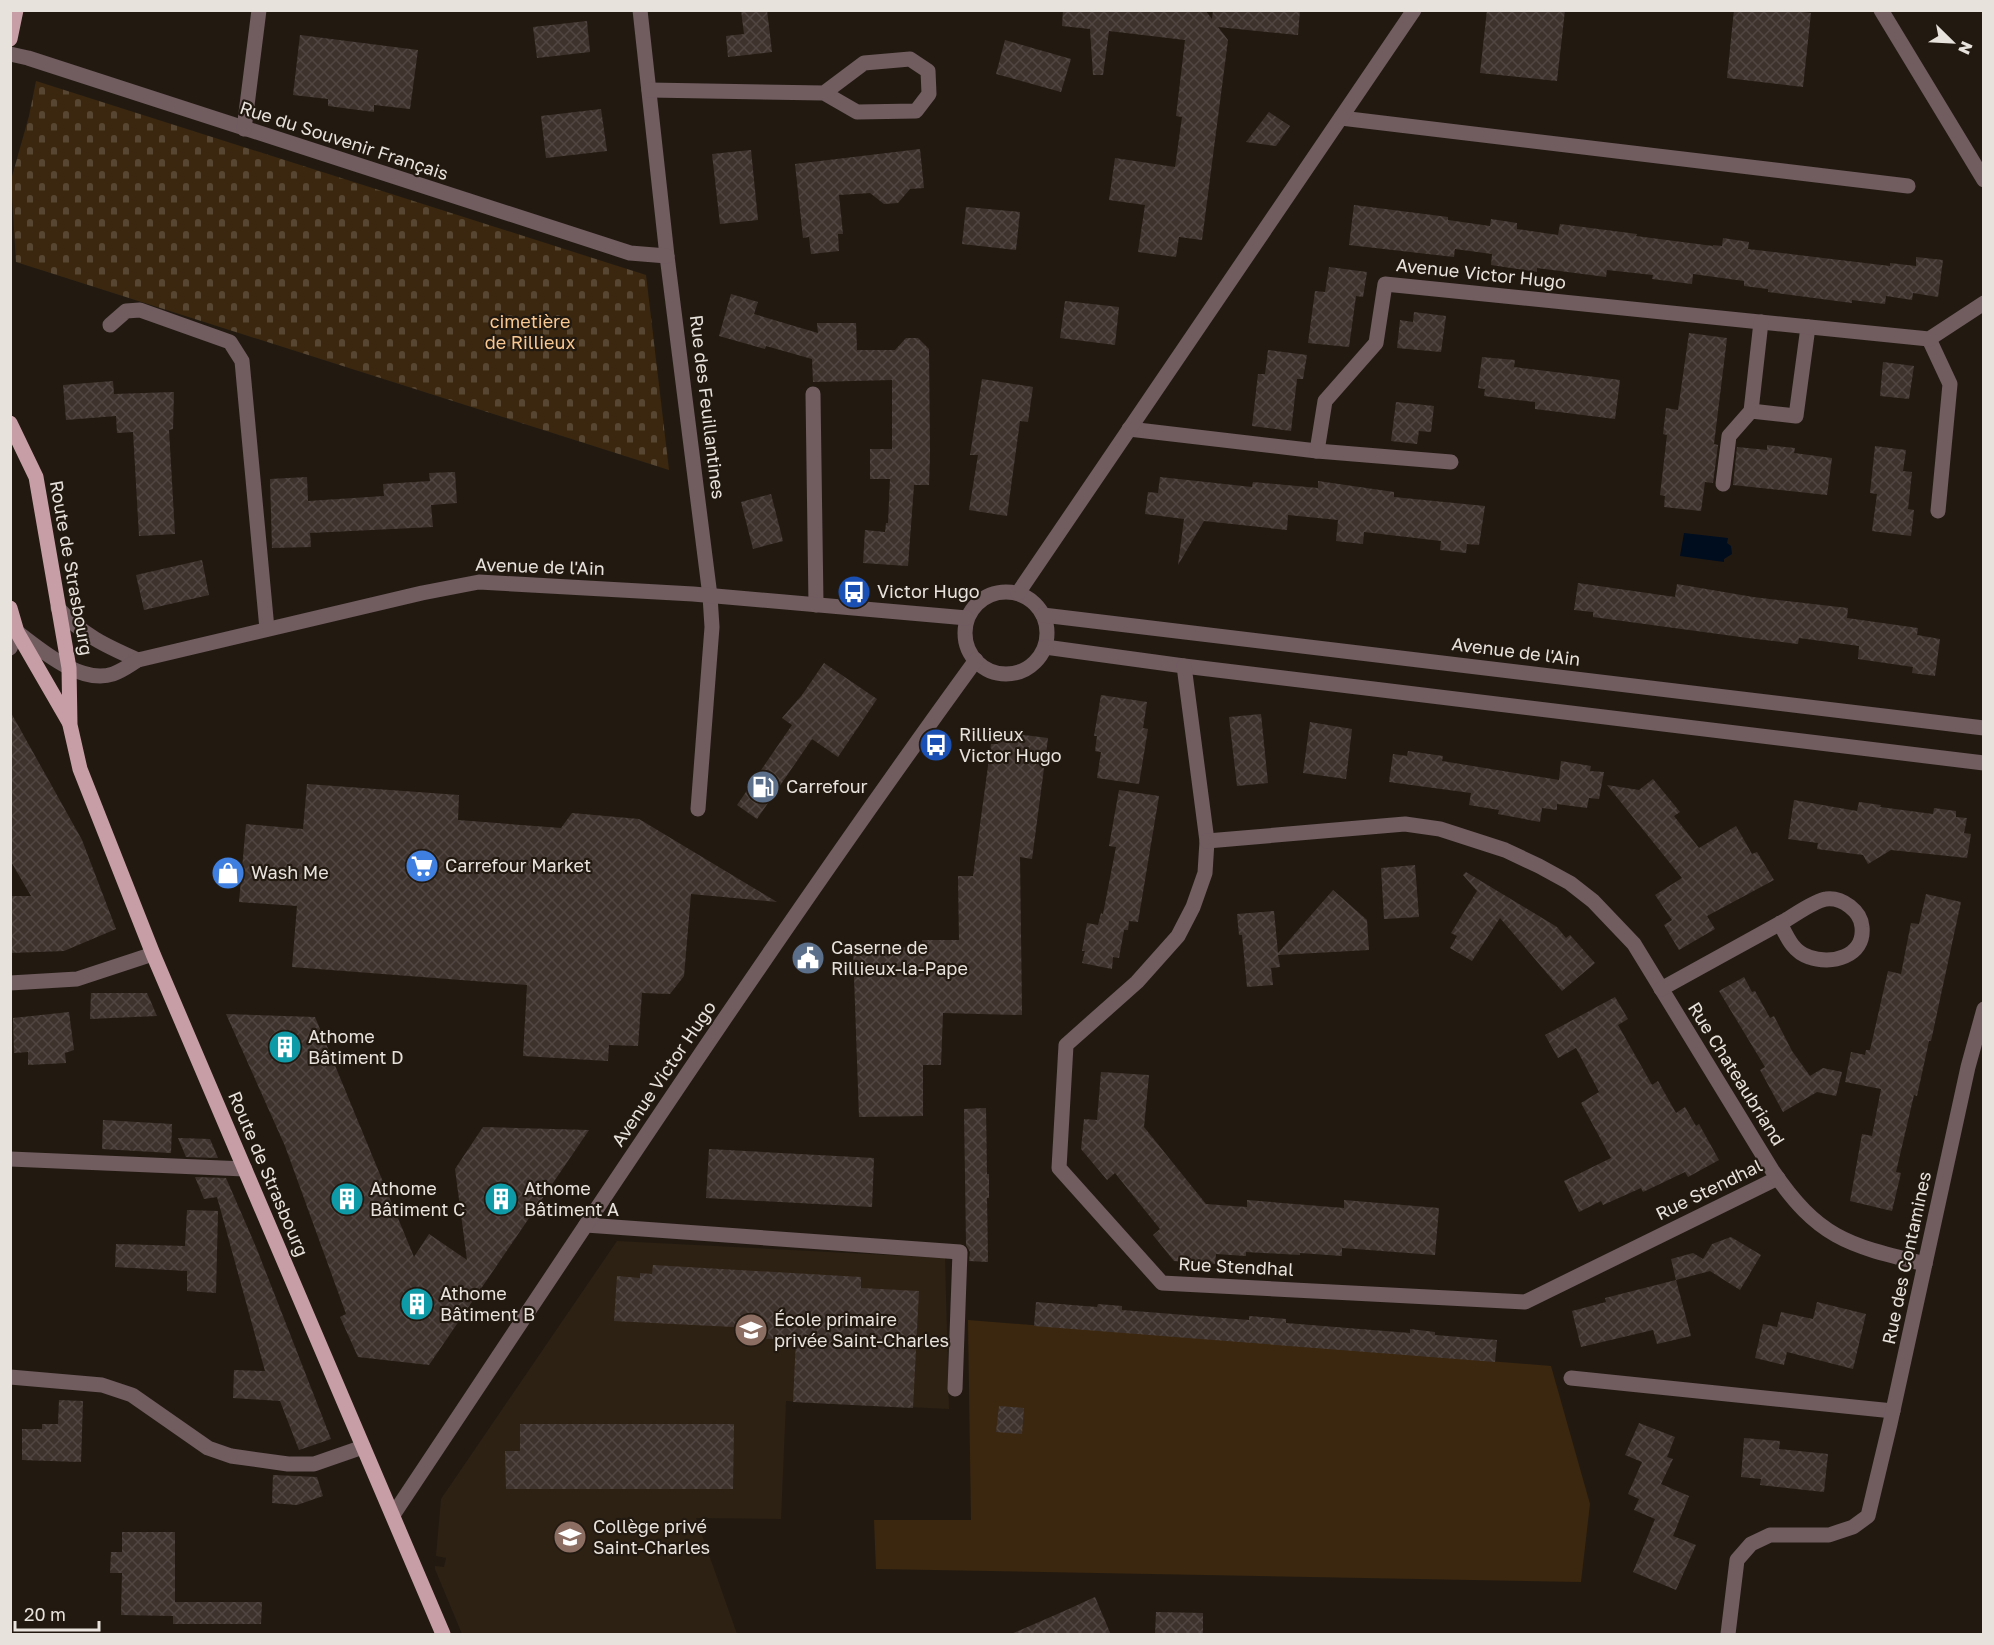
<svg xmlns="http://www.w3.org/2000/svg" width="1994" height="1645" font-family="'Golos Text',sans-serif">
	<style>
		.built { fill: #2d2113 }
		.grass { fill: #3b270f }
		.cemetery { fill: url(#cemetery-stones) }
		.water { fill: #000d1f }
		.building { fill: url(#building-cross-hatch) }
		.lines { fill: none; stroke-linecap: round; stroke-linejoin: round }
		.minor { stroke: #715c60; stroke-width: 15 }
		.major { stroke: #c79ea5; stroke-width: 15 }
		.labels { text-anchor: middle; stroke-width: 4.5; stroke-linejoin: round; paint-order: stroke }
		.street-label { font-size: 18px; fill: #e8e2dc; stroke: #221a11 }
		.park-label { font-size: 18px; fill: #f9c791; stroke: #221a11 }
		.poi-label { font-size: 18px; fill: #e8e2dc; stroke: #221a11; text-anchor: start }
	</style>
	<defs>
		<pattern id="cemetery-stones" width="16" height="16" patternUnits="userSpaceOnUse" patternTransform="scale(1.5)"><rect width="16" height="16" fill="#3b270f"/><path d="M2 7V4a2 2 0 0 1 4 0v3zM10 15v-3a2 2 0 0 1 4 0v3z" fill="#574631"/></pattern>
		<pattern id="building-cross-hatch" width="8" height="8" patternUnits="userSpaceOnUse" patternTransform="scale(1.5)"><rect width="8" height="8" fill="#3e322d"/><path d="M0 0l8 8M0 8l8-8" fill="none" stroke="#514641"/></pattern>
	</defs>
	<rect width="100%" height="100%" fill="#221a11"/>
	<polygon class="built" points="617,1241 945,1258 949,1409 786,1401 781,1519 696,1518 737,1634 462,1634 435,1569 435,1566 444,1567 446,1558 436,1556 441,1499"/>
	<polygon class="grass" points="968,1320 1551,1366 1590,1504 1581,1582 876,1569 874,1520 971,1520"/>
	<polygon class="cemetery" points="36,81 646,275 669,470 16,262 11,180 29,116"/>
	<polygon class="water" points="1684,533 1728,538 1727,543 1731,546 1732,554 1724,559 1724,562 1680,556"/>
	<g class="building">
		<polygon points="741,10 767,10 772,52 728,57 726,36 744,34"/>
		<polygon points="1063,10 1205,10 1212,19 1213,10 1300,10 1298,35 1218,27 1228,40 1202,240 1179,237 1176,257 1138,252 1145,205 1109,200 1115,158 1175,167 1182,117 1176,116 1185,40 1109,31 1103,75 1093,75 1090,29 1062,26"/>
		<polygon points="1487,10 1565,10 1557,81 1480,73"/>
		<polygon points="1734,10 1788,10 1811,13 1803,87 1727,78"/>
		<polygon points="587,21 590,52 537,58 533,27"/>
		<polygon points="300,35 418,50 410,109 374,105 374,112 328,106 328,99 293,95"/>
		<polygon points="1005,40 1071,59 1061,92 996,74"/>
		<polygon points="601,109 607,151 546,158 541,116"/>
		<polygon points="1269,112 1290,126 1276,146 1246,142"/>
		<polygon points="920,149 924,188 910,189 898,203 884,204 870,193 839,195 843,234 838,234 839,251 811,254 809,237 803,238 795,164"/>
		<polygon points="751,150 758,220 720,224 712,154"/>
		<polygon points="1354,205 1448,217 1448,220 1490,226 1491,219 1517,223 1517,229 1558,235 1560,224 1637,234 1636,236 1713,246 1713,245 1722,246 1723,238 1749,242 1748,249 1890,266 1890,263 1916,266 1916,257 1943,260 1938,297 1913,293 1912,300 1886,296 1885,304 1852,300 1852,303 1768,292 1768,289 1744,286 1744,281 1693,274 1692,284 1652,279 1653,275 1607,270 1606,277 1537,268 1537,272 1491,265 1492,254 1455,249 1454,257 1349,245"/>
		<polygon points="966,207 1020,212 1016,250 962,244"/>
		<polygon points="1329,267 1367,272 1363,297 1356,296 1349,347 1308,343 1315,291 1325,292"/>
		<polygon points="731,294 758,302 754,314 818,333 817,323 856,323 857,350 895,350 906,338 918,338 929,349 930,455 929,485 914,485 908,566 863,563 865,530 885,532 886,523 888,523 890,479 870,479 870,449 892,449 892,380 813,382 812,359 766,346 765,349 719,336"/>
		<polygon points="1065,301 1119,307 1115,345 1060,338"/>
		<polygon points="1414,312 1446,316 1441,352 1397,348 1400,320 1413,322"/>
		<polygon points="1689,333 1727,338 1714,444 1718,445 1713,483 1705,482 1701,511 1664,507 1665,496 1660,495 1667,435 1663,434 1666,408 1678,410"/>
		<polygon points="1268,350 1307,355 1303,379 1297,379 1291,431 1252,426 1258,374 1265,374"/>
		<polygon points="1482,357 1515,360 1514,367 1620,380 1615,419 1535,409 1535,402 1484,396 1485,389 1478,388"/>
		<polygon points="1883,362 1914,366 1909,399 1880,396"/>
		<polygon points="982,379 1033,387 1028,422 1020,421 1007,516 969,510 978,455 970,455"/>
		<polygon points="113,381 114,394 174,392 173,429 169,430 175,534 139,536 133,432 117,433 116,416 66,420 63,385"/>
		<polygon points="1396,402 1434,406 1431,432 1419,431 1417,444 1391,441"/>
		<polygon points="1767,445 1795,448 1794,453 1832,458 1827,495 1733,485 1737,447 1767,450"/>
		<polygon points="1875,446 1906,450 1903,471 1912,472 1908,509 1914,510 1911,536 1872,531 1877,494 1870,493"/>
		<polygon points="455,472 457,503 431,505 433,527 310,533 311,547 272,548 270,479 307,477 308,501 384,496 383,484 430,481 429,473"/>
		<polygon points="1160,477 1252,487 1253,482 1318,488 1318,481 1394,492 1394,497 1485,506 1479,545 1467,544 1466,553 1440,550 1441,541 1364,532 1363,544 1336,541 1338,520 1288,515 1287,530 1204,521 1178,565 1184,519 1145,514 1148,492 1158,493"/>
		<polygon points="771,494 783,541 753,549 741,502"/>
		<polygon points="202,560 209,595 144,610 136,575"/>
		<polygon points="1578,583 1675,597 1677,584 1753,597 1848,608 1847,618 1918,628 1917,635 1940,639 1935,676 1912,673 1913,667 1858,659 1859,646 1799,638 1798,644 1748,638 1593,617 1593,612 1574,610"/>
		<polygon points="824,663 877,699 838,757 812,739 757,819 737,805 792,725 782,718 802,695"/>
		<polygon points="1101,695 1147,702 1143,728 1148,729 1139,784 1097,778 1101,752 1095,751 1097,736 1094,736"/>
		<polygon points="10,711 82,840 116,929 64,951 10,953 10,896 31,896 10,860"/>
		<polygon points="1261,714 1268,783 1237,786 1229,717"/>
		<polygon points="1310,722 1352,729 1346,779 1303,773"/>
		<polygon points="1000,732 1048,738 1032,859 1020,857 1022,1015 943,1013 941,1065 923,1065 923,1116 859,1117 853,948 922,947 922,940 959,940 958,876 973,876 991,744 998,744"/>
		<polygon points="1408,751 1443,756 1442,761 1559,780 1561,761 1591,766 1590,771 1604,772 1599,799 1589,798 1587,808 1557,804 1557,810 1542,808 1540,822 1498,814 1499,810 1469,805 1471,793 1389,782 1393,754 1407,756"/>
		<polygon points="1653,779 1680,812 1674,816 1699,848 1736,826 1752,854 1757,852 1774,880 1707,916 1715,929 1679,950 1664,925 1672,920 1655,895 1682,878 1607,785 1639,790"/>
		<polygon points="307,784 459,795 458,820 561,828 572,813 639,819 777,902 691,894 684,976 670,994 642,993 638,1046 609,1045 608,1061 523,1056 527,985 292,967 297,906 239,902 246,824 303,829"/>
		<polygon points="1119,790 1159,796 1138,922 1129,921 1128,930 1124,930 1119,958 1113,957 1112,969 1082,963 1085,951 1082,951 1087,923 1098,925 1101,913 1103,914 1116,847 1109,846"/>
		<polygon points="1794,800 1857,811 1859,802 1881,805 1880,807 1933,814 1934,808 1956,811 1956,817 1967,818 1964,833 1971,834 1967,858 1891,850 1868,864 1863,855 1817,849 1818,843 1788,839"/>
		<polygon points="1415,865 1419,917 1384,919 1381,868"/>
		<polygon points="1466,872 1557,927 1566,938 1570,935 1595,963 1562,991 1500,918 1472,961 1450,948 1457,936 1451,933 1477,891 1463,875"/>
		<polygon points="1333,890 1367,920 1369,950 1278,955 1280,967 1271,968 1273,985 1247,987 1242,935 1239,935 1237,914 1274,911 1278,953"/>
		<polygon points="1926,894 1961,902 1931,1041 1929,1041 1917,1096 1914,1095 1896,1172 1901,1173 1892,1211 1850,1201 1862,1134 1872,1136 1881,1089 1845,1082 1851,1052 1865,1055 1866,1050 1870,1050 1888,971 1901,974 1911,923 1919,924"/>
		<polygon points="1744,977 1752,992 1755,991 1770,1018 1774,1016 1792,1051 1810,1076 1823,1068 1842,1072 1836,1096 1817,1092 1783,1112 1760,1070 1765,1067 1719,991"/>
		<polygon points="91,993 147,993 157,1016 90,1019"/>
		<polygon points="1615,997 1628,1019 1618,1025 1652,1085 1658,1081 1676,1113 1685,1107 1696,1126 1699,1124 1719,1160 1688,1177 1685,1172 1643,1192 1641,1188 1603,1205 1601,1201 1579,1212 1564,1181 1611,1158 1581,1103 1599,1092 1576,1048 1558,1058 1545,1035"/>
		<polygon points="69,1012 74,1050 65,1053 66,1063 28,1065 28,1052 14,1053 13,1018"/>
		<polygon points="226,1014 315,1017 414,1257 429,1234 467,1260 455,1169 483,1127 589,1130 429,1365 358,1357 340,1317 346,1314 285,1146"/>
		<polygon points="1101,1072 1149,1075 1144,1127 1206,1204 1247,1207 1247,1200 1344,1208 1344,1200 1439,1208 1435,1255 1342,1248 1342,1256 1300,1253 1300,1255 1246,1252 1246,1256 1216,1254 1215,1264 1174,1261 1153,1235 1160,1229 1115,1173 1107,1180 1081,1149 1084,1119 1097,1120"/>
		<polygon points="986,1108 987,1174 989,1174 989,1198 987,1198 988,1262 969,1261 970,1252 966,1245 964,1109"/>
		<polygon points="103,1120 172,1124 171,1153 102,1149"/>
		<polygon points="178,1138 210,1139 218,1158 186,1157"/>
		<polygon points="709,1149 874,1158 872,1207 706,1198"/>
		<polygon points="195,1177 226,1178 256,1247 331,1439 299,1450 280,1401 233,1398 234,1370 265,1371 217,1197 204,1199"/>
		<polygon points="187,1210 218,1211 216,1293 187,1291 187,1271 115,1267 116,1244 185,1246"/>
		<polygon points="1731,1237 1761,1255 1740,1290 1710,1271 1676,1280 1671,1259 1693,1253 1703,1259 1712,1244"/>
		<polygon points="653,1265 861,1277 861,1288 919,1291 913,1408 793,1402 796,1340 752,1338 753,1328 614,1321 617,1276 640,1278 640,1273 652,1274"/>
		<polygon points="1676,1280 1691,1336 1657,1344 1653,1330 1581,1347 1572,1311 1606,1302 1605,1298"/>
		<polygon points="1036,1302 1097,1307 1098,1304 1122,1306 1122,1310 1249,1320 1249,1316 1286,1319 1286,1323 1410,1333 1410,1329 1435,1332 1435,1335 1497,1340 1495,1362 1034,1326"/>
		<polygon points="1817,1302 1866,1314 1853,1369 1787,1352 1784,1365 1755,1358 1763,1324 1777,1327 1781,1312 1813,1319"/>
		<polygon points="59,1400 83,1401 81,1462 22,1460 22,1429 42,1429 42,1424 58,1424"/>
		<polygon points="999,1406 1024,1408 1022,1434 996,1432"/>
		<polygon points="1639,1423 1675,1437 1667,1457 1673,1459 1661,1484 1689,1496 1673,1536 1696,1545 1676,1590 1633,1572 1655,1519 1634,1510 1639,1499 1628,1494 1642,1462 1625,1455"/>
		<polygon points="520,1424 734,1424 733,1489 506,1489 505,1451 520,1451"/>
		<polygon points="1744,1438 1780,1441 1779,1449 1828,1454 1824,1492 1760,1485 1761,1479 1741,1477"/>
		<polygon points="273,1475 317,1477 323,1496 297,1505 272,1503"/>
		<polygon points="122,1532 175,1532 175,1602 262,1602 261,1624 173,1624 173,1616 121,1615 122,1573 110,1573 111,1552 122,1552"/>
		<polygon points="1095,1597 1111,1635 1009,1635 1062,1612"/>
		<polygon points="1156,1612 1203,1613 1203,1635 1155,1635"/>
	</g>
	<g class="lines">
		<g class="minor">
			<polyline points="640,10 667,256 710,596 712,627 698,809"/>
			<polyline points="1881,10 1984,180"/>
			<polyline points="10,54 28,58 630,253 667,256"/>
			<polyline points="649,90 824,93 857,112 916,111 929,94 928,71 910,59 864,63 824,93"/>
			<polyline points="1341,118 1908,186"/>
			<polyline points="244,129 259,10"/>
			<polyline points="110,325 126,311 140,310 230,342 242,361 267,629"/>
			<polyline points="1929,339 1950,384 1938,511"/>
			<polyline points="813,394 816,605"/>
			<polyline points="1751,411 1796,416 1808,327"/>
			<polyline points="1129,429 1317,451 1451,462"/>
			<polyline points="1317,451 1325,401 1376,343 1385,284 1929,339 1984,303"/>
			<polyline points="1723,484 1729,436 1751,411 1761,322"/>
			<circle cx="1006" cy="633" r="41"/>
			<polyline points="1018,593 1414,10"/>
			<path d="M58 608C82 635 106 646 138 660"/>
			<polyline points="1043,615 1984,728"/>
			<polyline points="1045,647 1184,666 1984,763"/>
			<path d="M10 648 17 632C41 650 81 685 113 674 122 671 130 665 138 660L422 593 479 582 693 594 967 618"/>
			<polyline points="1184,666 1207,841 1205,873 1193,907 1178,936 1137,982 1066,1045 1059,1168 1162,1283 1525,1302 1778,1178"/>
			<path d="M1207 841 1405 824 1440 829 1505 850 1539 866 1570 883 1593 901 1634 944 1772 1170C1819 1239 1848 1245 1925 1264"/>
			<polyline points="10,983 77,979 153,954"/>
			<path d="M1661 989C1703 966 1744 943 1786 920 1796 914 1816 900 1826 899 1842 897 1861 911 1862 927 1865 957 1831 965 1809 957 1793 952 1787 937 1780 923"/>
			<polyline points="10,1159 245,1169"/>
			<polyline points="586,1225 960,1252 955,1389"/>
			<polyline points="10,1377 102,1385 132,1395 208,1448 231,1456 288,1464 314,1464 363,1447"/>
			<polyline points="1571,1378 1893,1411"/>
			<path d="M393 1515C584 1228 773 939 976 660"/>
			<polyline points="1728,1634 1737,1560 1751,1544 1770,1535 1829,1535 1853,1527 1868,1516 1890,1424 1968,1067 1984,1009"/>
		</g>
		<g class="major">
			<polyline points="10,39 16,10"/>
			<polyline points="10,423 36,477 69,668 70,725 80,769 153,954 443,1634"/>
			<polyline points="10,608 17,632 69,722"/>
		</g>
	</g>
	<defs>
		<g id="bus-disc" transform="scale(1.725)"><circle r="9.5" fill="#1a4fb4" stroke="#221a11"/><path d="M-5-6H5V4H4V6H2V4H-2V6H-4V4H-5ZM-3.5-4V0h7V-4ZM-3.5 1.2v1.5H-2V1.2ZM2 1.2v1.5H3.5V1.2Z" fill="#fff"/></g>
		<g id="fuel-disc" transform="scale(1.725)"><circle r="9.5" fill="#5c6f8a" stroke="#221a11"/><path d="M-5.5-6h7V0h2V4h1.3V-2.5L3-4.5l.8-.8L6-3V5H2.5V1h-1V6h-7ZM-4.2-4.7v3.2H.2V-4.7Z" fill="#fff"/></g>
		<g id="supermarket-disc" transform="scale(1.725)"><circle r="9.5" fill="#3f7fe0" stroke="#221a11"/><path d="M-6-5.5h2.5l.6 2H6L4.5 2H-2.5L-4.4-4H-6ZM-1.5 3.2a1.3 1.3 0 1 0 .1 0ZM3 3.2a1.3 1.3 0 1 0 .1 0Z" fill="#fff"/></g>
		<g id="shop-disc" transform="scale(1.725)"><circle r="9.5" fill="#3f7fe0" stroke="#221a11"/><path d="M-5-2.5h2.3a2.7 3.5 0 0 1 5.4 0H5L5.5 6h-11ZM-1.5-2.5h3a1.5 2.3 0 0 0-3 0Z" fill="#fff"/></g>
		<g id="civic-disc" transform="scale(1.725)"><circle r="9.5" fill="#5c6f8a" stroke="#221a11"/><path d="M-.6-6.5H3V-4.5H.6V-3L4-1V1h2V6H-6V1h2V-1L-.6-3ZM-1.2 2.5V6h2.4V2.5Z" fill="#fff"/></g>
		<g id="building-disc" transform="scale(1.725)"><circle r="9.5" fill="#0f9aa8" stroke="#221a11"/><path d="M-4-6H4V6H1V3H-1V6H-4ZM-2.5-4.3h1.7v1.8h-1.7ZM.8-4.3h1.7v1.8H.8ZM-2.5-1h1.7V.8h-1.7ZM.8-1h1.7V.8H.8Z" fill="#fff"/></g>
		<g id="school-disc" transform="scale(1.725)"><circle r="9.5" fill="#8d6e63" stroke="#221a11"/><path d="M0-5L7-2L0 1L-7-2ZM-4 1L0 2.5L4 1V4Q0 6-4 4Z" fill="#fff"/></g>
	</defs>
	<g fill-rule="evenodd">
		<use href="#bus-disc" x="854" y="592"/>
		<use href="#bus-disc" x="936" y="745"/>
		<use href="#fuel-disc" x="763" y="787"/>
		<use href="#supermarket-disc" x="422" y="866"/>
		<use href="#shop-disc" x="228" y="873"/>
		<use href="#civic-disc" x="808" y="958"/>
		<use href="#building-disc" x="285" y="1047"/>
		<use href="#building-disc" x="347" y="1199"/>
		<use href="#building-disc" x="501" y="1199"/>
		<use href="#building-disc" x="417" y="1304"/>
		<use href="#school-disc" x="751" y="1330"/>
		<use href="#school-disc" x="570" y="1537"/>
	</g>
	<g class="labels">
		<g class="street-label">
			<text transform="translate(344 141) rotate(18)" y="6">Rue du Souvenir Français</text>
			<text transform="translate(1481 274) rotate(6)" y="6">Avenue Victor Hugo</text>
			<text transform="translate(707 407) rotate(83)" y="6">Rue des Feuillantines</text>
			<text transform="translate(540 567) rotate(2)" y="6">Avenue de l'Ain</text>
			<text transform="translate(71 568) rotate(80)" y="6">Route de Strasbourg</text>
			<text transform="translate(1516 652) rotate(7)" y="6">Avenue de l'Ain</text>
			<text transform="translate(664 1074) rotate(-56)" y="6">Avenue Victor Hugo</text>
			<text transform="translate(1736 1074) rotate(58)" y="6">Rue Chateaubriand</text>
			<text transform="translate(268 1174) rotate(67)" y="6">Route de Strasbourg</text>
			<text transform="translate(1709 1190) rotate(-26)" y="6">Rue Stendhal</text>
			<text transform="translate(1907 1258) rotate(-78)" y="6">Rue des Contamines</text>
			<text transform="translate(1236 1267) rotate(3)" y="6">Rue Stendhal</text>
		</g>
		<g class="park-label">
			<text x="530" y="328">cimetière<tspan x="530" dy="21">de Rillieux</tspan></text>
		</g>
		<g class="poi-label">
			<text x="877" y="598">Victor Hugo</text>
			<text x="959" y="741">Rillieux<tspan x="959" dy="21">Victor Hugo</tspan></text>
			<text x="786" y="793">Carrefour</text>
			<text x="445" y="872">Carrefour Market</text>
			<text x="251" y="879">Wash Me</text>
			<text x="831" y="954">Caserne de<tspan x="831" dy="21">Rillieux-la-Pape</tspan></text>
			<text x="308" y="1043">Athome<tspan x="308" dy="21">Bâtiment D</tspan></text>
			<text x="370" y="1195">Athome<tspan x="370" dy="21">Bâtiment C</tspan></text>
			<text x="524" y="1195">Athome<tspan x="524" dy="21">Bâtiment A</tspan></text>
			<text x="440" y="1300">Athome<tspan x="440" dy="21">Bâtiment B</tspan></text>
			<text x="774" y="1326">École primaire<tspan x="774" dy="21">privée Saint-Charles</tspan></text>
			<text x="593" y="1533">Collège privé<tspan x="593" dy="21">Saint-Charles</tspan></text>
		</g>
	</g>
	<rect width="1994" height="1645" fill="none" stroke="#e8e2dc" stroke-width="24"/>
	<g transform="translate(1952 42) rotate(114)" stroke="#221a11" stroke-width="4.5" paint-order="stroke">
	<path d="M0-4.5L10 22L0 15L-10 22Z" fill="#e8e2dc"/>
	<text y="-9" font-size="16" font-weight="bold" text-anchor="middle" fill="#e8e2dc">N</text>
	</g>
	<path d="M15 1621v9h84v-9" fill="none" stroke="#e8e2dc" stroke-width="3"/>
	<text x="24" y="1621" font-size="18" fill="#e8e2dc" stroke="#221a11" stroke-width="4.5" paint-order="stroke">20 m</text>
</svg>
